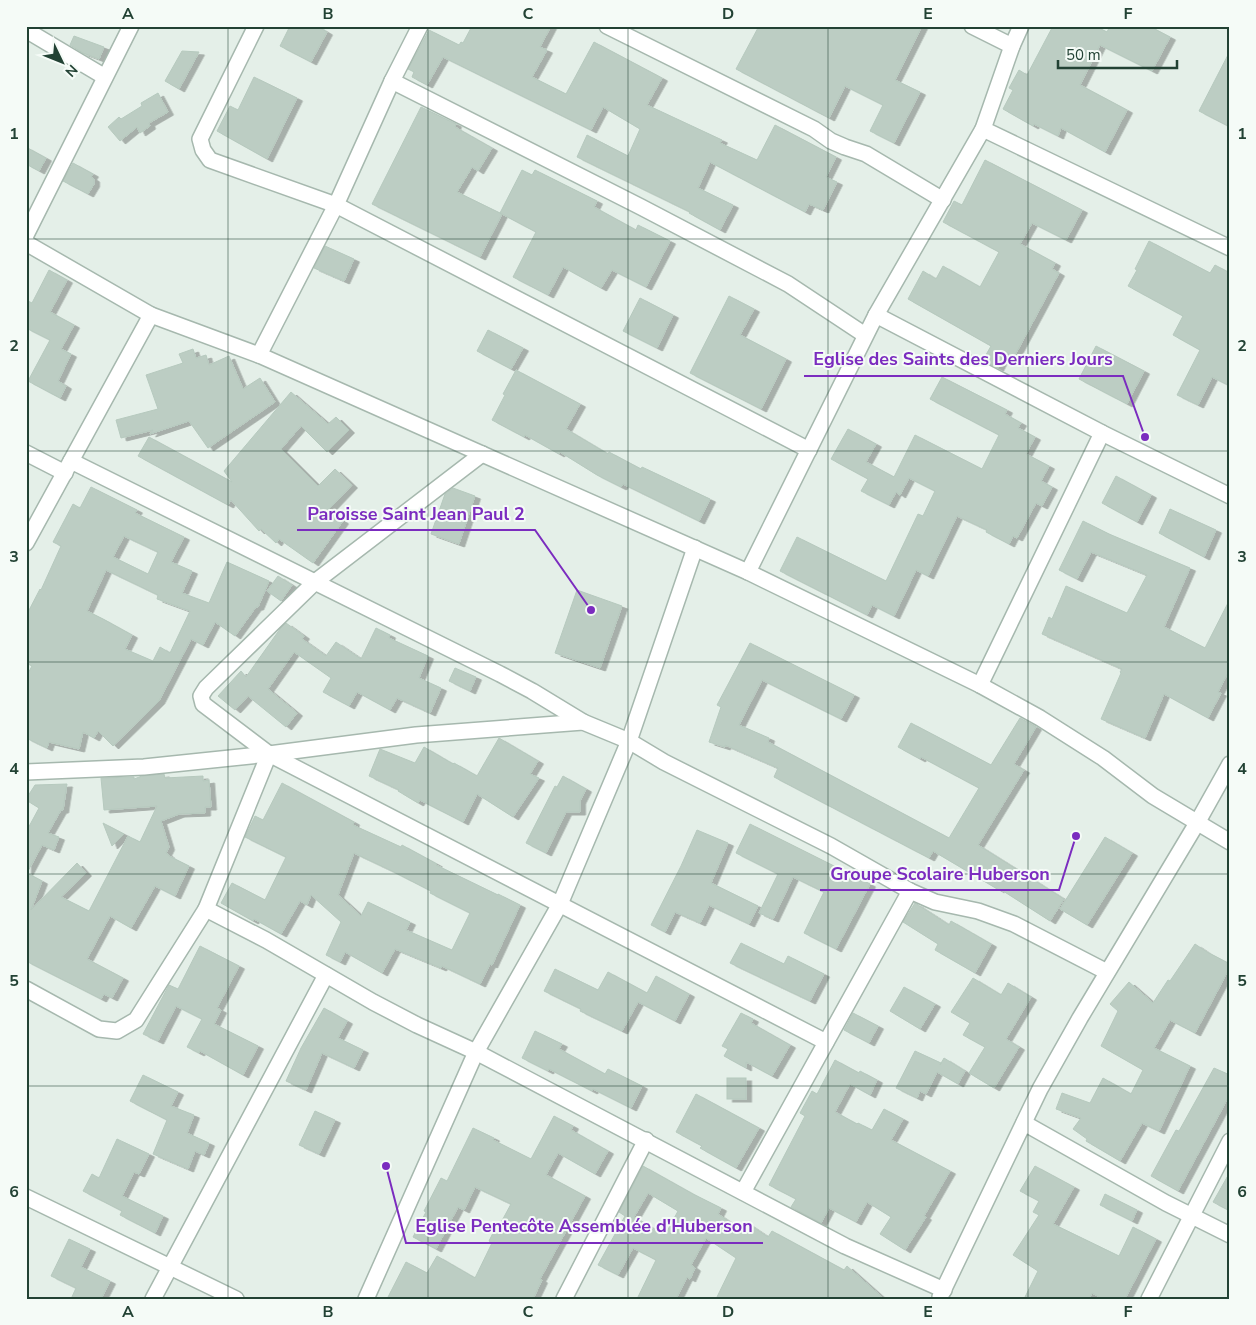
<svg xmlns="http://www.w3.org/2000/svg" width="1256" height="1325" font-family="'Nunito Sans',sans-serif">
	<style>
		.building { fill: #bccdc3; stroke: #b6c9be; fill-rule: evenodd; filter: url(#shadow) }
		.lines { fill: none; stroke-linecap: round; stroke-linejoin: round }
		.minor-casing { stroke: #a6b8ae; stroke-width: 18 }
		.minor { stroke: #fff; stroke-width: 15 }
		.grid { fill: none; stroke: #224234; stroke-width: 1; stroke-opacity: 0.55 }
		.leader { fill: none; stroke: #7b2cbf; stroke-width: 2 }
		.callout-dot { fill: #7b2cbf; stroke: #f5fbf7; stroke-width: 2 }
		.callout-label { font-size: 18px; text-anchor: middle; font-weight: bold; fill: #7b2cbf; stroke: #f5fbf7; stroke-width: 4; stroke-linejoin: round; paint-order: stroke }
		.neatline { fill: none; stroke: #224234; stroke-width: 2 }
		.grid-label { font-size: 16px; text-anchor: middle; font-weight: bold; fill: #224234 }
	</style>
	<defs>
		<filter id="shadow"><feDropShadow dx="5.5" dy="3" stdDeviation="0" flood-color="#0004"/></filter>
	</defs>
	<rect width="100%" height="100%" fill="#e4efe8"/>
	<g class="building">
		<polygon points="290,26 317,26 327,32 311,62 280,46"/>
		<polygon points="472,26 551,26 540,47 547,50 532,77 566,94 594,42 662,78 647,105 722,140 720,143 757,160 775,125 836,157 826,177 837,182 823,210 809,204 805,212 710,162 698,188 733,205 720,230 689,213 690,212 577,157 587,135 628,156 640,129 603,107 591,130 443,57 427,85 412,77 414,72 408,69 429,30 459,45 461,42 463,43"/>
		<polygon points="759,26 922,26 895,80 920,92 894,143 870,131 883,105 845,86 829,118 736,69"/>
		<polygon points="1053,26 1095,26 1107,32 1110,26 1149,26 1170,37 1152,71 1100,45 1080,85 1127,110 1105,152 1061,128 1058,136 1034,124 1033,126 1003,109 1013,90 1009,88 1019,70 1027,75"/>
		<polygon points="74,36 104,47 99,59 83,53 70,45"/>
		<polygon points="182,51 199,52 179,89 165,81"/>
		<polygon points="1230,51 1230,127 1199,111"/>
		<polygon points="254,77 297,98 267,159 217,131 230,106 238,110"/>
		<polygon points="158,93 168,112 149,123 150,126 140,133 137,127 120,141 108,127 119,117 121,119 142,106 141,103"/>
		<polygon points="421,107 456,124 455,127 492,148 478,171 472,167 457,192 502,214 480,257 372,204"/>
		<polygon points="26,147 46,158 39,171 26,164"/>
		<polygon points="985,160 1082,210 1066,240 1032,223 1020,244 1055,263 1052,269 1059,273 1014,357 1006,352 998,368 983,360 991,346 908,299 923,271 936,279 943,266 980,287 999,252 943,222 954,201 962,205"/>
		<polygon points="73,163 93,174 91,177 94,179 94,184 88,194 63,181"/>
		<polygon points="522,170 532,175 535,170 597,201 594,207 636,230 638,225 670,241 646,287 612,270 601,288 563,267 548,295 513,277 536,232 500,213"/>
		<polygon points="1149,241 1210,273 1215,265 1230,273 1230,386 1212,377 1198,405 1177,395 1200,350 1173,335 1183,316 1128,286 1137,270 1135,269"/>
		<polygon points="325,246 354,259 344,281 314,268"/>
		<polygon points="49,270 67,280 50,312 74,325 61,349 71,354 58,381 66,386 60,398 28,381 50,340 26,328 26,300 32,303"/>
		<polygon points="729,296 754,309 740,335 786,359 761,409 690,373"/>
		<polygon points="640,298 673,315 657,348 623,331"/>
		<polygon points="488,330 523,348 511,369 477,351"/>
		<polygon points="1096,346 1144,371 1127,404 1079,379"/>
		<polygon points="193,349 196,358 206,355 209,365 229,356 243,389 260,378 275,402 208,448 189,421 150,434 153,430 121,438 116,420 158,409 146,375 183,363 179,354"/>
		<polygon points="516,370 580,404 566,429 608,454 609,452 641,469 642,467 710,499 699,521 623,484 621,487 597,475 560,452 559,454 525,435 524,437 492,420 505,395 503,394"/>
		<polygon points="942,377 1007,410 1005,414 1021,423 1018,428 1035,437 1026,454 1049,466 1041,481 1052,487 1042,506 1036,503 1017,538 1013,536 1009,544 986,532 987,530 957,516 928,576 916,570 894,616 872,605 867,615 780,571 797,537 886,581 918,514 923,516 935,491 909,478 900,495 896,492 889,505 861,491 868,479 831,459 848,429 876,444 866,462 894,477 915,435 982,469 999,435 930,399"/>
		<polygon points="291,392 328,424 336,417 349,430 327,452 301,426 281,449 318,486 335,469 352,485 328,510 343,521 313,563 279,539 276,543 261,529 259,531 231,500 228,505 138,456 149,437 232,482 224,471"/>
		<polygon points="1116,476 1151,495 1137,522 1102,503"/>
		<path d="M91 487 137 510 135 513 184 537 171 562 192 571 182 593 209 603 227 562 269 581 258 607H256L235 636 215 622 203 645 191 639 159 701 113 746 98 731 94 738 83 732 79 749 49 742 47 748 26 738V677L32 666 26 663V616L40 589 41 590 61 546 53 542 73 504 80 508ZM124 536 158 552 148 574 113 557ZM106 570 158 595 157 599 190 611 170 653 160 647 153 661 125 649 132 635 103 619 87 611Z"/>
		<polygon points="453,488 475,496 459,544 431,534 445,494"/>
		<polygon points="1170,509 1216,530 1204,557 1159,533"/>
		<polygon points="1083,521 1109,534 1190,568 1164,627 1205,648 1230,599 1230,669 1218,692 1221,693 1208,718 1164,694 1145,738 1101,719 1121,673 1120,672 1122,669 1042,634 1049,617 1052,619 1066,586 1127,613 1147,575 1091,552 1077,579 1059,570"/>
		<polygon points="278,576 292,585 281,601 267,591"/>
		<polygon points="577,590 622,606 600,668 555,653"/>
		<polygon points="286,623 304,636 302,639 326,656 336,642 361,659 376,628 390,635 389,638 428,656 419,678 441,688 430,713 397,698 390,710 357,692 349,706 323,692 331,678 294,652 268,689 297,713 286,727 248,696 235,710 218,696 241,671 246,677 280,629"/>
		<polygon points="750,643 854,695 841,719 762,680 739,725 769,738 768,742 949,838 979,788 921,757 920,759 898,747 911,723 991,765 1020,718 1036,727 1014,764 1024,770 978,845 1064,899 1050,921 1000,889 999,890 933,851 929,858 774,777 778,768 725,745 725,747 709,742 721,707 717,705"/>
		<polygon points="455,668 476,677 470,691 449,681"/>
		<polygon points="499,738 538,761 530,774 539,778 513,817 477,794 463,822 420,800 418,803 398,791 399,790 369,776 380,749 415,763 424,747 453,764 454,763 477,776"/>
		<polygon points="164,774 165,778 203,776 203,781 209,780 211,807 205,807 205,813 179,814 161,821 169,847 166,853 169,855 169,856 189,866 175,896 155,886 131,928 110,916 87,959 123,978 112,998 104,994 101,999 26,961 26,832 39,808 26,800 26,799 35,785 67,784 63,810 61,810 48,833 59,837 54,850 42,845 27,873 42,881 31,910 77,863 86,873 61,897 89,911 128,836 140,842 157,806 104,810 101,778 134,777 134,779 142,776"/>
		<polygon points="563,776 586,789 580,801 580,812 566,812 546,853 526,843 555,786 557,787"/>
		<path d="M282 783 354 822 353 825 401 847 402 845 437 864 436 865 498 895V894L520 905 492 965 490 964 480 984 442 966 441 968 395 949 382 973 345 952 340 962 326 955 341 922 311 895 307 905 300 901 281 934 254 919 253 921 221 903 232 883 265 900 286 857 245 837 255 816 263 820ZM354 853 392 871 431 891 430 893 470 913 452 950 406 930 410 922 368 902 361 916 338 895Z"/>
		<polygon points="103,823 124,834 112,846"/>
		<polygon points="750,824 870,884 836,949 804,933 824,892 793,877 773,919 759,913 778,874 736,853"/>
		<polygon points="697,830 728,843 711,883 758,906 749,924 709,905 700,923 675,912 665,932 651,925 681,866"/>
		<polygon points="1105,837 1132,853 1087,925 1060,909"/>
		<polygon points="915,903 949,925 951,921 991,944 975,973 935,950 938,944 903,922"/>
		<polygon points="741,943 784,964 788,956 824,974 810,1001 730,963"/>
		<polygon points="1195,944 1207,952 1230,964 1230,967 1195,1033 1170,1020 1154,1048 1190,1066 1159,1131 1142,1123 1120,1161 1086,1141 1087,1139 1073,1129 1081,1118 1056,1109 1062,1093 1090,1103 1103,1078 1131,1094 1143,1070 1101,1046 1118,1011 1110,1004 1129,982 1153,1003 1168,980 1170,981"/>
		<polygon points="200,946 239,966 217,1008 221,1010 214,1024 258,1046 243,1075 200,1051 199,1053 187,1047 202,1019 176,1006 158,1041 143,1034 169,985 178,989"/>
		<polygon points="555,969 598,990 608,972 647,993 656,976 689,994 675,1021 638,1002 622,1031 580,1011 581,1009 544,991"/>
		<polygon points="973,978 1001,995 1008,983 1031,997 1006,1039 1019,1047 994,1088 969,1073 985,1047 963,1035 970,1023 951,1012"/>
		<polygon points="904,987 935,1004 920,1029 890,1011"/>
		<polygon points="324,1008 347,1021 338,1038 363,1050 354,1068 322,1053 306,1090 286,1081 301,1048"/>
		<polygon points="741,1013 753,1019 751,1023 790,1045 772,1076 746,1062 746,1068 724,1056 728,1049 722,1046"/>
		<polygon points="853,1013 878,1026 869,1043 844,1030"/>
		<polygon points="535,1031 562,1044 559,1049 605,1074 608,1069 642,1086 631,1108 593,1089 592,1091 549,1069 548,1071 522,1058"/>
		<polygon points="915,1051 941,1063 940,1065 944,1058 965,1071 958,1084 937,1072 926,1094 920,1091 917,1098 896,1088"/>
		<polygon points="835,1060 859,1073 860,1071 877,1080 870,1095 850,1084 835,1112 857,1124 858,1123 872,1130 884,1109 903,1119 891,1140 950,1171 924,1216 926,1217 905,1250 880,1234 891,1217 867,1202 856,1222 829,1208 821,1223 791,1207 796,1199 769,1185 805,1116 800,1113 812,1091 817,1094"/>
		<polygon points="1214,1068 1230,1075 1230,1094 1178,1191 1151,1176 1176,1130 1179,1131"/>
		<polygon points="143,1075 178,1092 171,1106 194,1115 187,1133 209,1143 204,1155 195,1151 188,1169 153,1154 167,1120 130,1101"/>
		<rect x="727" y="1078" width="19" height="21"/>
		<polygon points="696,1094 759,1128 736,1168 700,1148 702,1146 676,1132"/>
		<polygon points="315,1111 335,1120 319,1154 299,1145"/>
		<polygon points="554,1116 573,1126 571,1130 608,1151 595,1174 558,1153 546,1175 585,1196 540,1279 542,1280 533,1299 387,1299 406,1262 427,1273 437,1256 475,1278 492,1243 489,1241 496,1227 498,1228 511,1204 475,1187 464,1210 458,1207 436,1249 413,1237 426,1212 424,1211 441,1178 447,1181 473,1128 494,1138 493,1140 531,1159"/>
		<polygon points="117,1139 149,1154 139,1174 134,1172 122,1196 163,1216 155,1233 120,1215 122,1211 83,1191 92,1174 99,1178"/>
		<path d="M643 1166 693 1194 721 1208 718 1214 743 1231 747 1223 768 1237 772 1231 844 1270 847 1266 884 1299H716L736 1258 706 1238 691 1265 695 1268 690 1279 687 1277 676 1299H637L656 1260 633 1248 618 1275 598 1265 625 1216 619 1212ZM648 1193 678 1211 665 1235 634 1217Z"/>
		<polygon points="1035,1166 1074,1187 1053,1224 1119,1256 1133,1227 1156,1239 1125,1299 1103,1299 1092,1293 1089,1299 1024,1299 1038,1271 1013,1255 1039,1215 1033,1212 1039,1201 1020,1191"/>
		<polygon points="1230,1172 1230,1211 1213,1202"/>
		<polygon points="1105,1194 1137,1210 1132,1221 1100,1205"/>
		<polygon points="69,1239 90,1249 81,1267 110,1281 101,1299 71,1299 76,1288 51,1276"/>
	</g>
	<g class="lines">
		<g class="minor-casing">
			<g id="minor">
				<polyline points="256,26 200,139 203,150 210,160 336,205 809,450"/>
				<polyline points="607,26 814,129 831,141 845,147 866,154 943,200"/>
				<polyline points="972,26 1012,46"/>
				<polyline points="26,30 105,77"/>
				<polyline points="392,81 641,207 788,284 865,335"/>
				<polyline points="983,129 1230,248"/>
				<polyline points="26,235 131,26"/>
				<polyline points="26,243 151,315 259,355 748,572 980,685 1040,718 1103,758 1153,796 1230,842"/>
				<polyline points="876,315 1102,433 1230,496"/>
				<polyline points="259,355 336,205 392,81 420,26"/>
				<polyline points="26,453 65,473"/>
				<polyline points="482,454 315,582 206,688 201,696 203,704 269,754 826,1042"/>
				<polyline points="71,461 500,674 532,691 583,722"/>
				<polyline points="26,543 151,315"/>
				<polyline points="748,572 876,315 983,129 1012,46 1021,26"/>
				<polyline points="980,685 1102,433"/>
				<polyline points="26,772 144,767 269,754 416,735 583,722 629,741 664,762 831,846 910,891 935,902 978,911 1014,924 1107,972"/>
				<polyline points="206,909 266,940 373,1002 417,1025 476,1052 845,1246 944,1290"/>
				<polyline points="26,989 99,1029 117,1031 136,1020 206,909 269,754"/>
				<polyline points="1024,1123 1166,1203 1230,1235"/>
				<polyline points="743,1192 910,891"/>
				<polyline points="26,1197 236,1299"/>
				<polyline points="940,1297 1040,1089 1080,1018 1197,823 1230,764"/>
				<polyline points="153,1299 326,975"/>
				<polyline points="366,1299 476,1052 560,904 629,741 695,548"/>
				<polyline points="564,1299 646,1140"/>
				<polyline points="1149,1299 1230,1141"/>
			</g>
		</g>
		<use href="#minor" class="minor"/>
	</g>
	<path class="grid" d="M228 26V1299M428 26V1299M628 26V1299M828 26V1299M1028 26V1299M26 239H1230M26 451H1230M26 662H1230M26 874H1230M26 1086H1230"/>
	<path class="leader" d="M1145 437L1123 376H804M591 610L535 530H297M1076 836L1059 890H820M386 1166L406 1243H763"/>
	<g class="callout-dot">
		<circle cx="1145" cy="437" r="5"/>
		<circle cx="591" cy="610" r="5"/>
		<circle cx="1076" cy="836" r="5"/>
		<circle cx="386" cy="1166" r="5"/>
	</g>
	<g class="callout-label">
		<text x="963" y="365">Eglise des Saints des Derniers Jours</text>
		<text x="416" y="520">Paroisse Saint Jean Paul 2</text>
		<text x="940" y="880">Groupe Scolaire Huberson</text>
		<text x="584" y="1232">Eglise Pentecôte Assemblée d'Huberson</text>
	</g>
	<rect width="1256" height="1325" fill="none" stroke="#f5fbf7" stroke-width="55"/>
	<g transform="translate(62 62) rotate(133)" stroke="#f5fbf7" stroke-width="4" paint-order="stroke">
	<path d="M0-4L9 19L0 12L-9 19Z" fill="#224234"/>
	<text y="-8" font-size="14" font-weight="bold" text-anchor="middle" fill="#224234">N</text>
	</g>
	<path d="M1058 60v8h119v-8" fill="none" stroke="#224234" stroke-width="2.5"/>
	<text x="1066" y="60" font-size="15" fill="#224234" stroke="#f5fbf7" stroke-width="4" paint-order="stroke">50 m</text>
	<rect x="28" y="28" width="1200" height="1270" class="neatline"/>
	<g class="grid-label">
		<text x="128" y="19">A</text>
		<text x="328" y="19">B</text>
		<text x="528" y="19">C</text>
		<text x="728" y="19">D</text>
		<text x="928" y="19">E</text>
		<text x="1128" y="19">F</text>
		<text x="14" y="139">1</text>
		<text x="1242" y="139">1</text>
		<text x="14" y="351">2</text>
		<text x="1242" y="351">2</text>
		<text x="14" y="562">3</text>
		<text x="1242" y="562">3</text>
		<text x="14" y="774">4</text>
		<text x="1242" y="774">4</text>
		<text x="14" y="986">5</text>
		<text x="1242" y="986">5</text>
		<text x="14" y="1197">6</text>
		<text x="1242" y="1197">6</text>
		<text x="128" y="1317">A</text>
		<text x="328" y="1317">B</text>
		<text x="528" y="1317">C</text>
		<text x="728" y="1317">D</text>
		<text x="928" y="1317">E</text>
		<text x="1128" y="1317">F</text>
	</g>
</svg>
